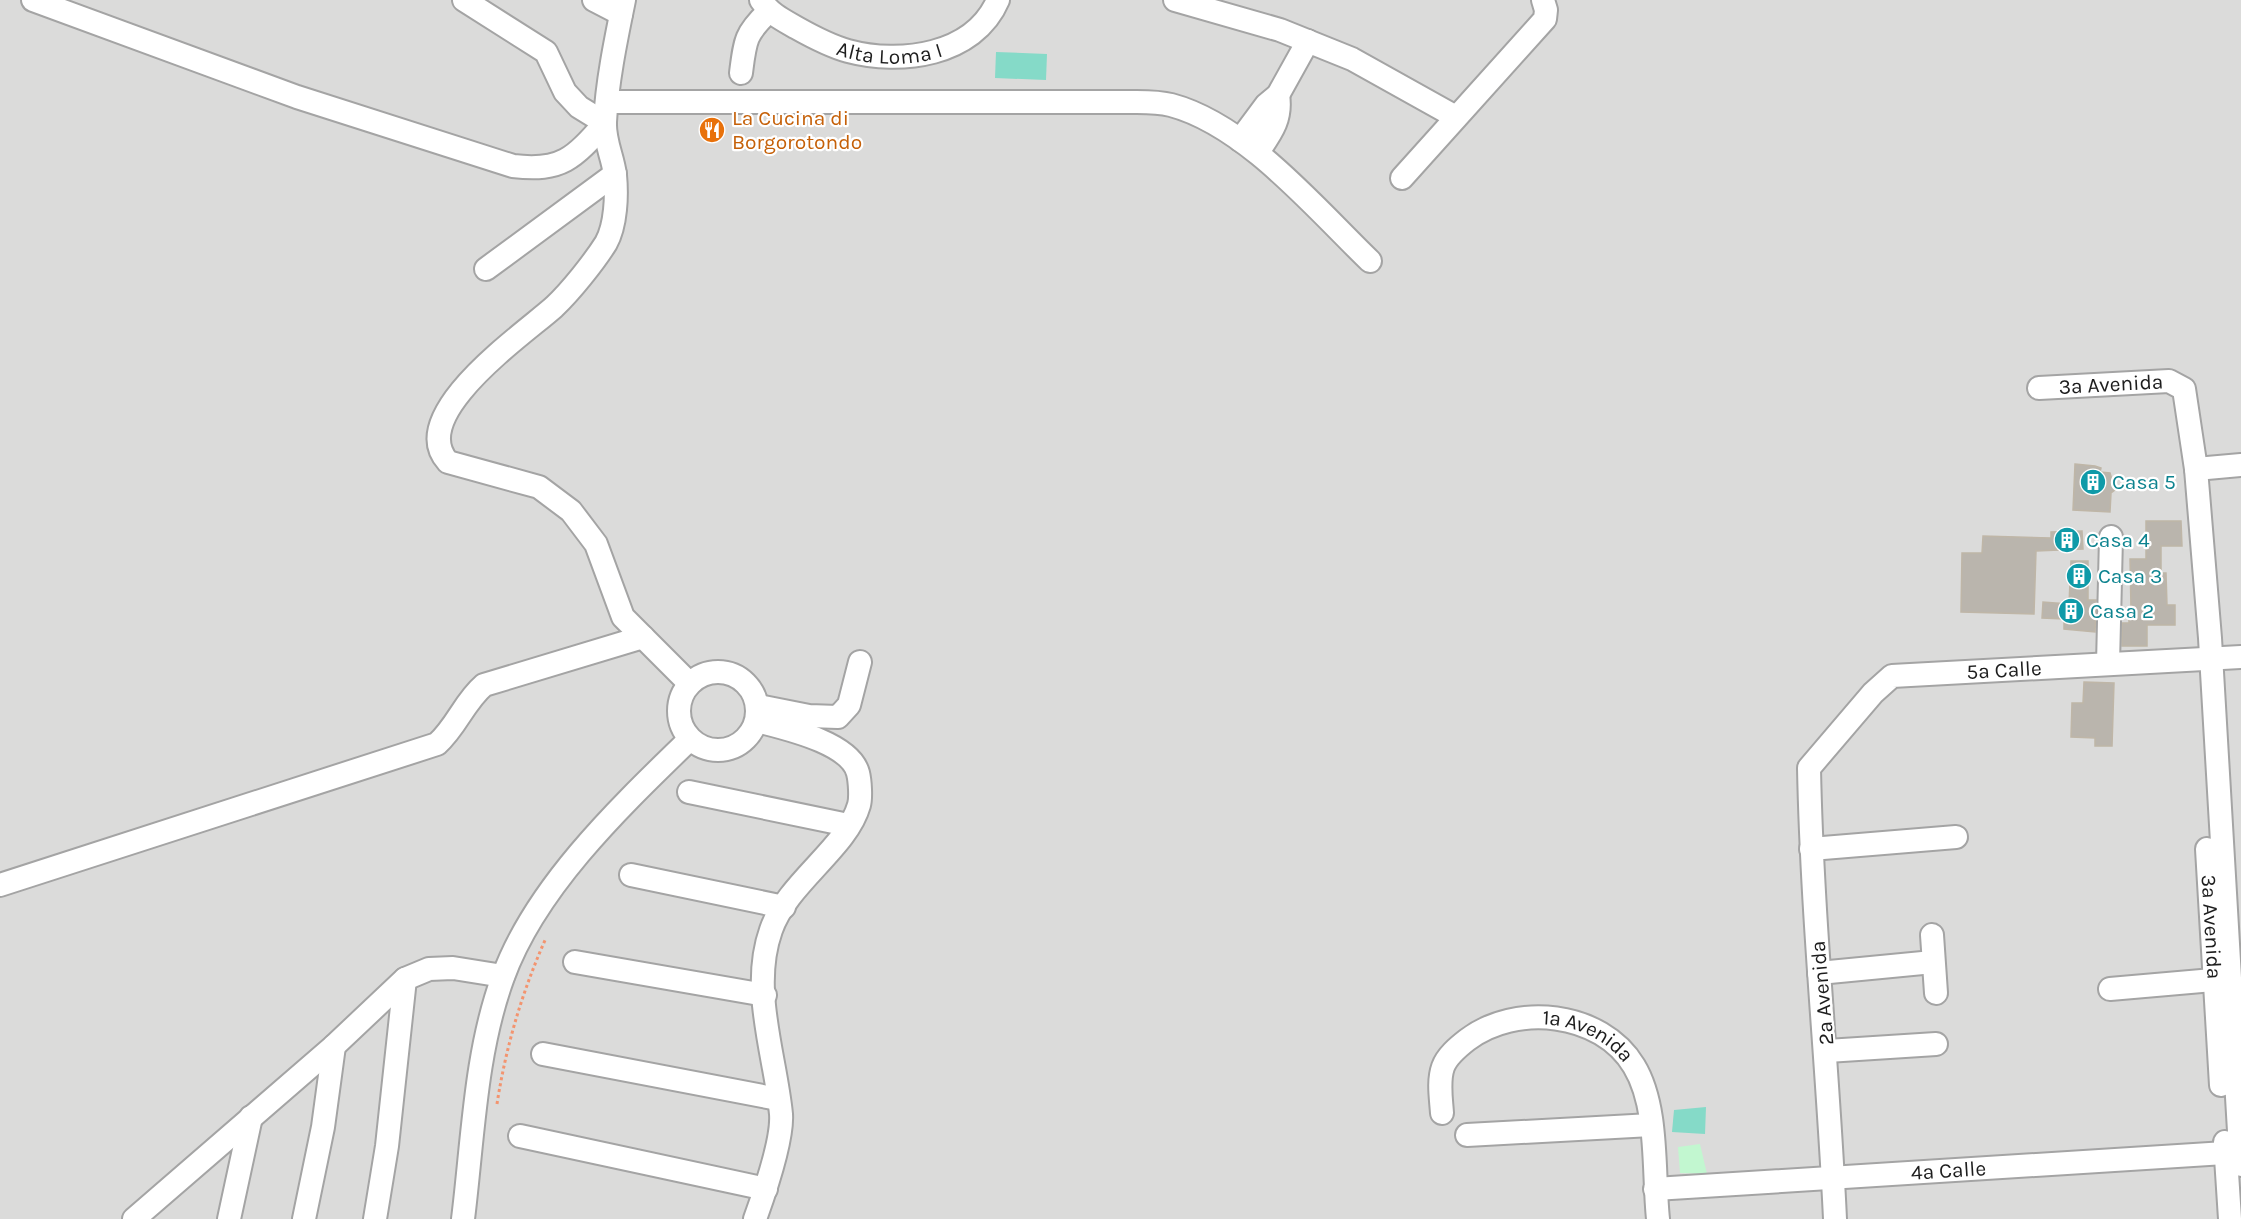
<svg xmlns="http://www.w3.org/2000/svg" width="2241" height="1219" font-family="Karla,sans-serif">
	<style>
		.residential { fill: #dbdbda }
		.park { fill: #c2f7d0 }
		.pitch { fill: #85dac8 }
		.building { fill: #bab5ad; stroke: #bfb6a7; stroke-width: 1.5 }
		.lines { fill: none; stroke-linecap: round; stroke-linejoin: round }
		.minor-casing { stroke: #a4a4a4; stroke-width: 26 }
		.path { stroke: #f3946f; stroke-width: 3; stroke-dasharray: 3 3; stroke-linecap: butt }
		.minor { stroke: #fff; stroke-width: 22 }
		.labels { text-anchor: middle; stroke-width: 4.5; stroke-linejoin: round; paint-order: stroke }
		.street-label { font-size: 21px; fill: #1d1d1d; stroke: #fff }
		.food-label { font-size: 21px; fill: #c56008; stroke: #fff; text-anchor: start }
		.culture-label { font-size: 21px; fill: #0d838f; stroke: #fff; text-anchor: start }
	</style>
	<rect width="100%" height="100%" fill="#eeede4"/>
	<rect class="residential" x="0" y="0" width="2241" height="1219"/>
	<polygon class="park" points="1700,1144 1707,1174 1680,1173 1678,1147"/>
	<g class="pitch">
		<polygon points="996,52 1047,54 1046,80 995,78"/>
		<polygon points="1706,1107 1705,1134 1672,1132 1674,1110"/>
	</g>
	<g class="building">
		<polygon points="2075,464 2095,466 2101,468 2100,472 2110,473 2115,490 2111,493 2110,512 2073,510"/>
		<polygon points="2146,521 2181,521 2182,546 2161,546 2161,573 2166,573 2167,605 2175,605 2175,625 2147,625 2147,646 2122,646 2122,623 2129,623 2129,609 2131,609 2130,559 2146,559"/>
		<polygon points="2082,531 2083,549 2036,551 2034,614 1961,612 1962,553 1982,553 1983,536 2051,538 2051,532"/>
		<polygon points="2071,561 2088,561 2088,600 2096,600 2095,632 2064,629 2064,619 2042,618 2043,602 2069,604"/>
		<polygon points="2084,682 2114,683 2112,746 2095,746 2095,738 2071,737 2072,703 2083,703"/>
	</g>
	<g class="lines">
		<g class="minor-casing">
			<g id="minor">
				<path d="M33 0 297 97 513 166C562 172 574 158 605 123"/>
				<polyline points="464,0 546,52 565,92 579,107 605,123"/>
				<polyline points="594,0 621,14"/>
				<path d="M624 0C616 39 607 82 605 122 604 141 613 157 615 175 617 195 616 225 606 243 594 262 571 291 554 307 524 334 405 415 448 462L539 487 571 511 596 544 623 617 689 683"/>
				<path id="s1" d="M761 0C770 14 783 20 797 28 813 37 830 46 848 51 900 65 974 56 998 0"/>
				<polyline points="1175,0 1280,30 1352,59 1456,117"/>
				<path d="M741 73C745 41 745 34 768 12"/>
				<path d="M608 102H1125C1140 102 1156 101 1171 105 1246 125 1315 208 1370 261"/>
				<polyline points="1240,140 1266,105 1278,95 1308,41"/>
				<path d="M1258 152C1271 133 1282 119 1278 95"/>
				<polyline points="1402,178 1545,19 1546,10 1543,0"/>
				<polyline points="486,269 615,174"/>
				<path id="s2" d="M2039 388 2169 381 2184 389 2196 469 2210 638 2241 1165"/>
				<polyline points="2196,469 2241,465"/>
				<polyline points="2108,664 2111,537"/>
				<circle cx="718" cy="711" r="39"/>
				<polyline points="758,706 809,716 838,717 849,705 860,662"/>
				<polyline points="689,792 848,825"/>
				<polyline points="1811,849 1956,837"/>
				<path id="s3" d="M2207 849 2221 1085"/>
				<polyline points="631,875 784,907"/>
				<path d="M0 885 437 744C457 726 464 702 484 685L643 637"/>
				<polyline points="1932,935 1936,993"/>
				<polyline points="575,962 765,995"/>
				<polyline points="1819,973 1933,962"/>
				<polyline points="2110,989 2213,980"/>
				<polyline points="1827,1051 1936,1044"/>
				<polyline points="543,1054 778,1099"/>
				<path id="s4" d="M1442 1113C1441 1098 1438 1081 1443 1067 1447 1056 1458 1047 1467 1040 1515 1003 1601 1011 1634 1066 1659 1107 1653 1172 1658 1219"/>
				<polyline points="1467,1135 1651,1125"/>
				<polyline points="520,1136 766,1189"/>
				<polyline points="2225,1142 2230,1219"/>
				<path id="s5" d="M1655 1189 2241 1152"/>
				<polyline points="134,1219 334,1046 405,979 429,969 453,968 503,976"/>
				<polyline points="229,1219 251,1117"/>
				<polyline points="304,1219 323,1127 334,1046"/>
				<polyline points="375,1219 387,1146 405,979"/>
				<path d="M463 1219C473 1139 475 1053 503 977 536 886 622 805 690 739"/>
				<path d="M755 1219C764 1194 783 1140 781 1114 775 1054 750 989 771 930 787 883 847 848 859 805 861 798 860 781 858 773 850 742 783 728 757 721"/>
				<path id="s6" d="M1835 1219C1828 1068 1812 918 1809 768L1873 693 1892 676 2241 657"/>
			</g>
		</g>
		<path class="path" d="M497 1104C506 1046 522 992 546 938"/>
		<use href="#minor" class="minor"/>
	</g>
	<defs>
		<g id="restaurant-disc" transform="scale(1.35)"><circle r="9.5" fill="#e8710a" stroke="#fff"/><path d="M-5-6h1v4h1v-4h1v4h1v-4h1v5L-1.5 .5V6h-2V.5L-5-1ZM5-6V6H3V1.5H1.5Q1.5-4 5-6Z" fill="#fff"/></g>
		<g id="building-disc" transform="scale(1.35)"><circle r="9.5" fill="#0f9aa8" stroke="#fff"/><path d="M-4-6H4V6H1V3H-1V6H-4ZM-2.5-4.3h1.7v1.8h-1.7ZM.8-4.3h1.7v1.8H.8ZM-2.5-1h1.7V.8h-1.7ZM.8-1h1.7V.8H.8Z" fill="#fff"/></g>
	</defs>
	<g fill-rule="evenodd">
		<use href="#restaurant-disc" x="712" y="130"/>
		<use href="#building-disc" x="2093" y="482"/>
		<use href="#building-disc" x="2067" y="540"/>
		<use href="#building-disc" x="2079" y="576"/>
		<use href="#building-disc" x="2071" y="611"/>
	</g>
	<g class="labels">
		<g class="street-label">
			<text dy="7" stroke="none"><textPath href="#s1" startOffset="144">Alta Loma I</textPath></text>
			<text dy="7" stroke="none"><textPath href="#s2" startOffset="72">3a Avenida</textPath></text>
			<text dy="7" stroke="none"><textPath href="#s6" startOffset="688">5a Calle</textPath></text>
			<text dy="7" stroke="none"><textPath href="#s3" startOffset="78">3a Avenida</textPath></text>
			<text transform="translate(1822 993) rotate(-95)" y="7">2a Avenida</text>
			<text dy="7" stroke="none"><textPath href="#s4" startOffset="213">1a Avenida</textPath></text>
			<text dy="7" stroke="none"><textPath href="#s5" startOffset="294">4a Calle</textPath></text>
		</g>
		<g class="food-label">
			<text x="732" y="125">La Cucina di<tspan x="732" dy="24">Borgorotondo</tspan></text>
		</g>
		<g class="culture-label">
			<text x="2112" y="489">Casa 5</text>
			<text x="2086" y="547">Casa 4</text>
			<text x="2098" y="583">Casa 3</text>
			<text x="2090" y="618">Casa 2</text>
		</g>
	</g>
</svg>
